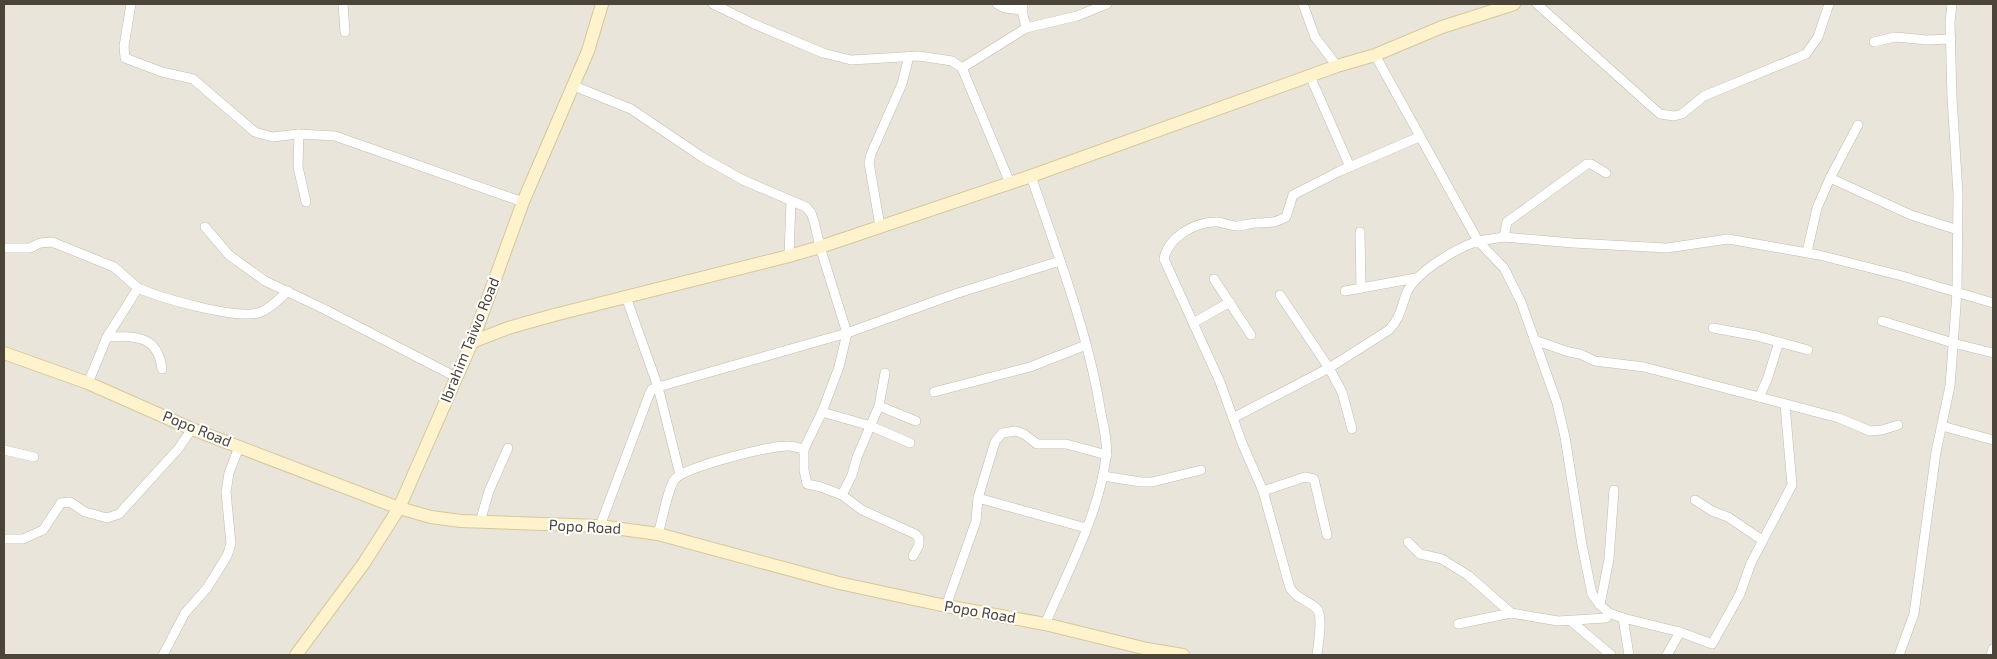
<svg xmlns="http://www.w3.org/2000/svg" width="1997" height="659" font-family="'Exo 2',sans-serif">
	<style>
		.residential { fill: #eae5da }
		.lines { fill: none; stroke-linecap: round; stroke-linejoin: round }
		.street-casing { stroke: #c2bbae; stroke-width: 10 }
		.secondary-casing { stroke: #d6c79b; stroke-width: 14 }
		.street { stroke: #fff; stroke-width: 9 }
		.secondary { stroke: #fff3cd; stroke-width: 12 }
		.labels { text-anchor: middle; stroke-width: 4; stroke-linejoin: round; paint-order: stroke }
		.street-label { font-size: 15px; fill: #4b4439; stroke: #fff }
	</style>
	<rect width="100%" height="100%" fill="#f6f3ec"/>
	<rect class="residential" x="4" y="4" width="1989" height="651"/>
	<g class="lines">
		<g class="street-casing">
			<g id="street">
				<polyline points="131,4 124,46 125,58 162,72 193,79 255,132 272,137 299,134 335,136 523,202"/>
				<polyline points="343,4 345,32"/>
				<polyline points="713,4 754,24 823,53 851,60 919,56 952,61 962,68 1010,183"/>
				<polyline points="997,4 1005,8 1022,10"/>
				<polyline points="1023,4 1022,10 1026,28"/>
				<polyline points="1303,4 1315,37 1337,66"/>
				<polyline points="1537,4 1660,114 1674,116 1682,114 1704,96 1806,54 1818,37 1829,4"/>
				<polyline points="1874,42 1895,37 1927,40 1951,39"/>
				<polyline points="1375,55 1478,241 1504,237 1573,243 1667,248 1728,239 1819,255 1902,276 1993,303"/>
				<polyline points="962,68 1026,28 1077,16 1107,4"/>
				<polyline points="1310,76 1350,167"/>
				<polyline points="574,86 631,109 702,157 743,180 806,207 811,213 814,221 820,247 847,333 839,367 822,412 804,449 804,470 807,484 821,487 842,495 862,510 915,534 919,538 919,545 913,556"/>
				<polyline points="299,134 298,167 306,202"/>
				<path d="M1031 176C1056 250 1088 332 1100 408 1103 425 1108 440 1106 457 1099 514 1068 571 1045 624"/>
				<polyline points="1830,178 1911,215 1958,230"/>
				<polyline points="880,226 869,163 871,154 902,84 909,56"/>
				<polyline points="205,227 229,255 265,281 324,309 456,377"/>
				<polyline points="1360,232 1361,288"/>
				<polyline points="1504,237 1507,222 1587,164 1591,164 1606,173"/>
				<polyline points="4,248 30,248 40,243 52,242 114,267 138,288"/>
				<polyline points="1807,252 1817,208 1830,178 1858,125"/>
				<polyline points="789,256 791,201"/>
				<polyline points="1214,279 1251,335"/>
				<polyline points="1345,291 1416,278"/>
				<polyline points="1280,295 1329,368 1342,392 1352,429"/>
				<polyline points="1882,321 1953,343 1993,353"/>
				<polyline points="1193,323 1230,302"/>
				<polyline points="1713,328 1757,336 1808,350"/>
				<path d="M107 337C135 336 158 335 162 369"/>
				<polyline points="1534,340 1569,352 1580,354 1595,361 1644,367 1759,397 1839,418 1870,431 1882,430 1898,425"/>
				<path d="M88 383 107 337 138 288C161 298 239 321 261 312 271 308 279 299 288 291"/>
				<polyline points="934,392 1030,367 1086,345"/>
				<polyline points="1759,397 1767,380 1779,342"/>
				<polyline points="879,406 916,421"/>
				<polyline points="822,412 871,426 910,443"/>
				<path d="M1233 418 1329 368 1389 330C1401 317 1401 307 1407 292 1417 271 1457 248 1478 241L1504 268 1521 302 1557 403 1565 437 1582 545 1592 594 1600 605 1609 613 1623 618 1680 632 1712 644 1740 594 1751 563 1792 485 1785 405"/>
				<polyline points="1942,426 1993,440"/>
				<polyline points="4,450 34,457"/>
				<polyline points="680,475 658,387 847,333 955,294 1060,261"/>
				<polyline points="1103,476 1141,482 1152,482 1201,470"/>
				<polyline points="1263,491 1305,477 1314,479 1327,535"/>
				<polyline points="842,495 852,475 857,457 879,406 885,373"/>
				<polyline points="978,498 1086,528"/>
				<polyline points="1695,500 1712,511 1728,517 1762,540"/>
				<polyline points="480,522 489,491 508,448"/>
				<polyline points="600,526 649,395 652,389 658,387 626,297"/>
				<path d="M658 534C662 522 668 487 675 479 685 467 771 445 789 446 793 446 799 448 804 449"/>
				<polyline points="4,539 23,539 43,530 61,503 70,502 85,512 107,518 119,514 178,449 192,429"/>
				<polyline points="1408,542 1420,554 1442,559 1469,576 1511,613"/>
				<polyline points="1600,605 1609,559 1614,490"/>
				<polyline points="946,606 976,521 978,498 995,442 1002,433 1016,431 1024,434 1037,444 1066,444 1107,455"/>
				<polyline points="1623,618 1629,655"/>
				<polyline points="1571,621 1611,655"/>
				<polyline points="1458,624 1511,613 1558,621 1606,618 1609,613"/>
				<polyline points="163,655 185,613 207,588 227,556 231,544 226,492 229,473 239,447"/>
				<path d="M1317 655C1318 644 1324 615 1316 608 1306 599 1298 600 1290 588L1263 491 1242 443 1220 382 1164 259C1168 237 1196 221 1218 222 1224 223 1231 226 1237 226 1243 226 1250 223 1256 223 1270 222 1273 224 1286 217L1293 195 1340 171 1419 137"/>
				<polyline points="1667,655 1680,632"/>
				<polyline points="1899,655 1914,614 1936,452 1950,386 1957,292 1958,194 1952,98 1950,22 1952,4"/>
				<polyline points="1991,655 1993,649"/>
			</g>
		</g>
		<g class="secondary-casing">
			<g id="secondary">
				<polyline points="472,342 508,328 554,315 789,256 820,247 1031,176 1337,66 1375,55 1442,27 1514,4"/>
				<polyline points="4,353 88,383 192,429 399,508 431,517 461,521 600,526 658,534 839,583 946,606 1045,624 1147,649 1183,655"/>
				<polyline points="296,655 364,563 399,508 472,342 523,202 588,51 602,4"/>
			</g>
		</g>
		<use href="#street" class="street"/>
		<use href="#secondary" class="secondary"/>
	</g>
	<g class="labels">
		<g class="street-label">
			<text transform="translate(470 340) rotate(-68)" y="5">Ibrahim Taiwo Road</text>
			<text transform="translate(197 429) rotate(22)" y="5">Popo Road</text>
			<text transform="translate(585 527) rotate(3)" y="5">Popo Road</text>
			<text transform="translate(980 612) rotate(10)" y="5">Popo Road</text>
		</g>
	</g>
	<rect width="1997" height="659" fill="none" stroke="#4b4439" stroke-width="10"/>
</svg>
